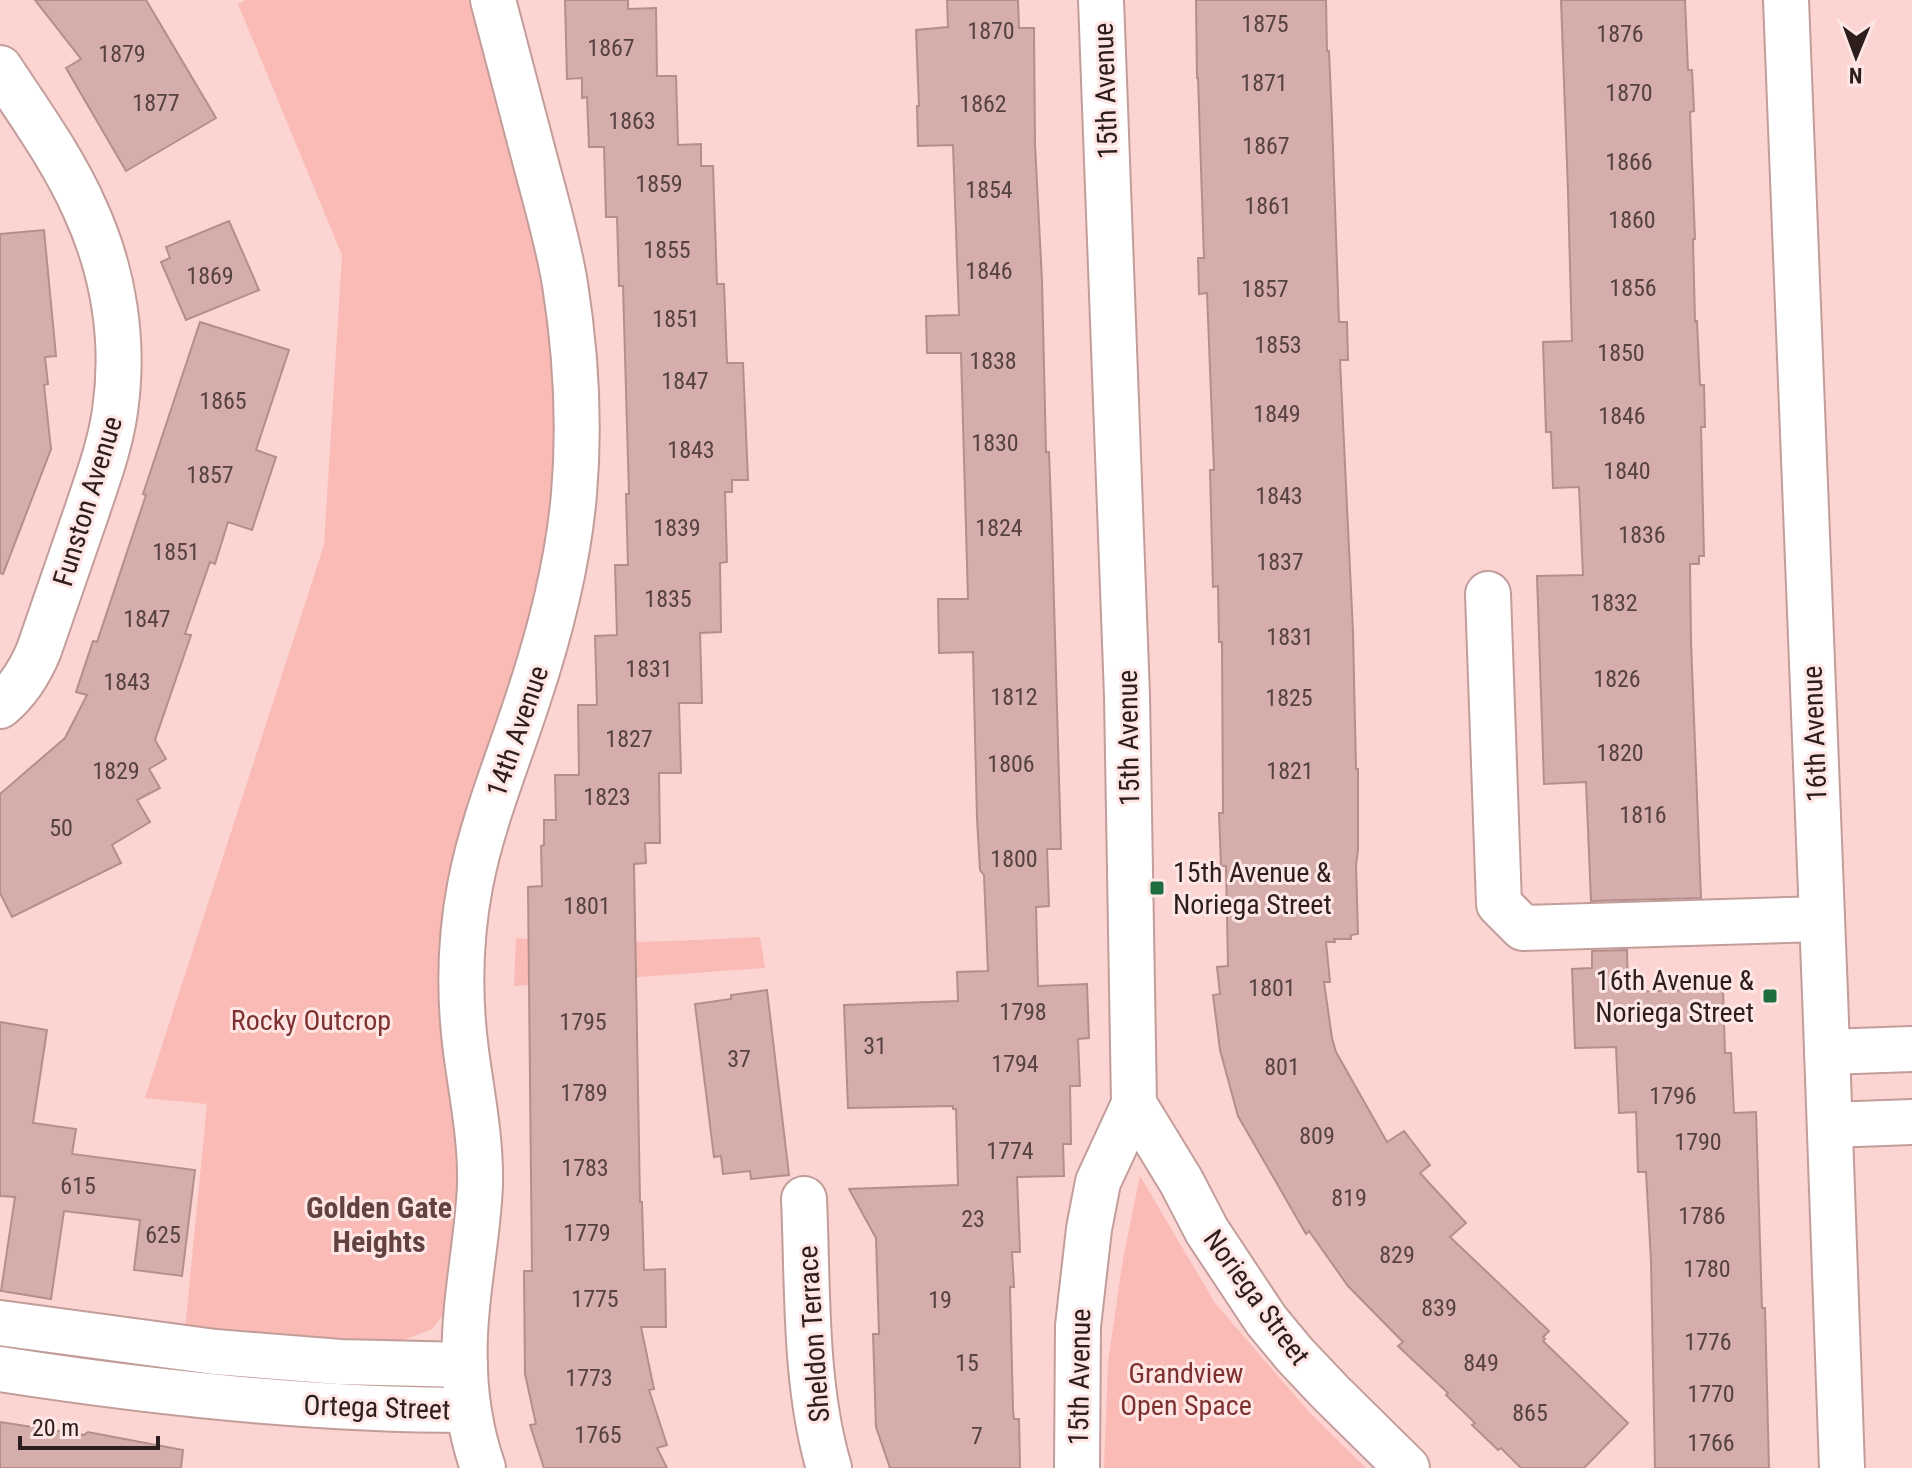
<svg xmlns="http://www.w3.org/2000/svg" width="1912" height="1468" font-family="'Roboto Condensed',sans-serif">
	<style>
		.green { fill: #fabab5 }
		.building { fill: #d5aeac; stroke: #b38f8c; stroke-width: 2 }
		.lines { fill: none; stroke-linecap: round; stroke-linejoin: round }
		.minor-casing { stroke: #c29d9a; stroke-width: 48 }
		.minor { stroke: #fff; stroke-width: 44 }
		.poi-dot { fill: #1e6f40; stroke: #fee6e4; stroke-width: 3 }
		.labels { text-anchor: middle; stroke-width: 6; stroke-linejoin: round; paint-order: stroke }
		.number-label { font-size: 24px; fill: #564241 }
		.street-label { font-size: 28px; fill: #2c1e1d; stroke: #fee6e4 }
		.poi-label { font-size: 28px; fill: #2c1e1d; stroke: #fee6e4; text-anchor: start }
		.park-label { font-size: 28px; fill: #7e3131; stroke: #fee6e4 }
		.neighbourhood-label { font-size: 30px; font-weight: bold; fill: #624240; stroke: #fee6e4 }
	</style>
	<rect width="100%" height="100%" fill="#fcd4d1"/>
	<g class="green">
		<polygon points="245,0 476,0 544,271 557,377 557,485 541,591 477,797 462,1172 453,1288 444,1314 432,1329 385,1347 185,1330 207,1104 145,1098 324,545 342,255 238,4"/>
		<path d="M760 937 765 968 514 986 516 938C598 946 679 941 760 937Z"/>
		<polygon points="1140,1176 1215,1303 1309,1412 1366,1468 1104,1468 1108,1363 1123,1259"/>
	</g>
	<g class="building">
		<polygon points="35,0 146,0 216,118 126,171 66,68 81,59"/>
		<polygon points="565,0 628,0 628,9 656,8 657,76 676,76 678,145 701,144 701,166 713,166 717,284 724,284 727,363 743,363 748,480 732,480 732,492 725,492 727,562 720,563 721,632 700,633 702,703 679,703 681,773 659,773 660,843 645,843 646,863 634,864 640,1202 642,1202 644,1270 665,1269 666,1327 641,1327 654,1389 649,1390 667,1445 657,1448 667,1468 544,1468 530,1425 536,1424 525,1374 524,1271 532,1271 528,887 542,886 541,846 544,845 544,820 556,820 555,775 579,775 578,705 597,705 595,636 617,635 615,565 628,565 626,494 629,494 623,286 619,286 617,217 606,217 604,147 589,147 587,97 582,98 582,78 567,79"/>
		<polygon points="947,0 1018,0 1019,28 1034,28 1035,144 1042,281 1046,452 1049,452 1052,532 1061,849 1047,849 1049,906 1036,907 1038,986 1087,984 1089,1038 1078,1039 1080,1086 1070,1086 1071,1144 1063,1144 1064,1176 1017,1177 1020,1252 1012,1252 1014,1287 1010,1287 1013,1409 1014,1419 1019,1419 1020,1468 890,1468 876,1427 873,1334 879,1334 876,1238 849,1189 958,1185 956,1109 953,1109 953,1106 848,1108 844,1005 958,1001 957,972 988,971 984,875 980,870 977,818 973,652 939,653 938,599 968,599 961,353 927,353 926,316 959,315 953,145 918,146 917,106 919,106 916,30 948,27"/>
		<polygon points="1196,0 1326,0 1327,51 1329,51 1332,120 1339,322 1347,322 1348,360 1340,360 1353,632 1356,769 1358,769 1358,850 1356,865 1358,934 1351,935 1351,939 1334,939 1335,942 1326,942 1330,982 1324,982 1332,1038 1336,1052 1387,1142 1404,1131 1430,1165 1420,1173 1466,1223 1450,1237 1549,1331 1543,1337 1545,1339 1543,1341 1628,1423 1584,1468 1521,1468 1501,1448 1498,1450 1472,1425 1475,1423 1446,1395 1448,1393 1398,1346 1403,1342 1348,1286 1309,1231 1306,1234 1238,1116 1220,1050 1213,995 1220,994 1217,967 1228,966 1226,866 1221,866 1219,813 1223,813 1222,642 1219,642 1218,586 1213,587 1210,470 1214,470 1207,293 1199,294 1198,258 1204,258 1198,78 1197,78"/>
		<polygon points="1561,0 1685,0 1688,70 1692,70 1694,111 1690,112 1695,239 1693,239 1695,322 1697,321 1700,385 1704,385 1705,427 1701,427 1704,556 1699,556 1699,564 1690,564 1691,642 1701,898 1591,901 1586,782 1544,784 1537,576 1583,575 1579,487 1553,488 1551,432 1546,432 1543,342 1572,341 1568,191"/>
		<polygon points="229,221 259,290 186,320 161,262 170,258 166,247"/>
		<polygon points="44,230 56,356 45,357 48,384 44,385 51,449 3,574 0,573 0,234"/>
		<polygon points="200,322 289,350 256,450 276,457 252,530 228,522 215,564 210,562 185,634 191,635 155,740 166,759 149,769 160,788 137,800 150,822 112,845 121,863 12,917 0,893 0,794 65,738 87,695 76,692 93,641 97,642 146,495 143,494"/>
		<polygon points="1627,950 1628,992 1723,989 1725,1053 1731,1053 1734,1113 1756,1112 1762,1308 1765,1308 1769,1468 1655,1468 1651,1261 1646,1172 1638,1172 1636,1112 1619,1113 1616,1047 1575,1048 1572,969 1592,968 1592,951"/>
		<polygon points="767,990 789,1175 751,1179 750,1171 723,1174 721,1156 714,1157 695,1004 731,999 731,995"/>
		<polygon points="0,1022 47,1030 33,1123 76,1129 72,1154 195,1170 182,1276 134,1270 140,1220 64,1211 51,1299 1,1291 15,1197 0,1196"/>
		<polygon points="0,1422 84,1435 88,1432 183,1450 181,1468 0,1468"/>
	</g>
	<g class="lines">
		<g class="minor-casing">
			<g id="minor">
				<polyline points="1786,0 1825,994 1842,1468"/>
				<path d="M0 68C30 114 63 159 85 209 114 272 125 342 115 411 110 446 98 478 87 511 71 557 55 603 39 650 30 672 19 690 0 706"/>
				<polyline points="1488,594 1499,904 1523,928 1822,919"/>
				<polyline points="1827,1052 1912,1049"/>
				<polyline points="1134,1104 1181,1181 1207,1231 1266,1320 1295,1355 1331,1393 1407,1468"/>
				<polyline points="1830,1125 1912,1122"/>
				<path d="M804 1199C808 1287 804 1383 829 1468"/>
				<polyline points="0,1323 215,1352 340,1362 465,1365"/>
				<path d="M0 1369C155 1393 311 1410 468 1410"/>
				<path d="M483 1468C468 1425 463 1380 465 1335 467 1285 478 1235 480 1185 481 1139 472 1096 466 1051 459 997 460 939 470 886 482 822 508 761 528 699 550 633 568 564 574 494 580 424 576 354 565 284 558 242 546 201 535 160 521 107 507 53 493 0"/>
				<polyline points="1077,1468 1078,1326 1089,1229 1098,1182 1134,1104 1127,696 1101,0"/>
			</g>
		</g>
		<use href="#minor" class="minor"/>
	</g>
	<g class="poi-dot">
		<rect x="1149" y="880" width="16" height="16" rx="4"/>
		<rect x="1762" y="988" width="16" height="16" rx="4"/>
	</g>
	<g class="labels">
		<g class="number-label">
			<text x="1265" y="32">1875</text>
			<text x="991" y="39">1870</text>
			<text x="1620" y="42">1876</text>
			<text x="611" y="56">1867</text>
			<text x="122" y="62">1879</text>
			<text x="1264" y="91">1871</text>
			<text x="1629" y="101">1870</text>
			<text x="156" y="111">1877</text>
			<text x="983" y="112">1862</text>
			<text x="632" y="129">1863</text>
			<text x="1266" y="154">1867</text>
			<text x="1629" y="170">1866</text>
			<text x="659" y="192">1859</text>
			<text x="989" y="198">1854</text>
			<text x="1268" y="214">1861</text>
			<text x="1632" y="228">1860</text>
			<text x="667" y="258">1855</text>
			<text x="989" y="279">1846</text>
			<text x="210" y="284">1869</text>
			<text x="1633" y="296">1856</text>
			<text x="1265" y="297">1857</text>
			<text x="676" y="327">1851</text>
			<text x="1278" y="353">1853</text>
			<text x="1621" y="361">1850</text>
			<text x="993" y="369">1838</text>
			<text x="685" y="389">1847</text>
			<text x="223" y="409">1865</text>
			<text x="1277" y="422">1849</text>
			<text x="1622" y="424">1846</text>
			<text x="995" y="451">1830</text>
			<text x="691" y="458">1843</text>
			<text x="1627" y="479">1840</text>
			<text x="210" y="483">1857</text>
			<text x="1279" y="504">1843</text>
			<text x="677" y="536">1839</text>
			<text x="999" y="536">1824</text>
			<text x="1642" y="543">1836</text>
			<text x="176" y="560">1851</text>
			<text x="1280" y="570">1837</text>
			<text x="668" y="607">1835</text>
			<text x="1614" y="611">1832</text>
			<text x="147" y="627">1847</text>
			<text x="1290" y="645">1831</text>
			<text x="649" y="677">1831</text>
			<text x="1617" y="687">1826</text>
			<text x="127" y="690">1843</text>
			<text x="1014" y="705">1812</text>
			<text x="1289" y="706">1825</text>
			<text x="629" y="747">1827</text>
			<text x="1620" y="761">1820</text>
			<text x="1011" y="772">1806</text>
			<text x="116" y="779">1829</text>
			<text x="1290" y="779">1821</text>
			<text x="607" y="805">1823</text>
			<text x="1643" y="823">1816</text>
			<text x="61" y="836">50</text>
			<text x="1014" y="867">1800</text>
			<text x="587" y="914">1801</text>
			<text x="1272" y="996">1801</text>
			<text x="1023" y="1020">1798</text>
			<text x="583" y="1030">1795</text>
			<text x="875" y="1054">31</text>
			<text x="739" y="1067">37</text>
			<text x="1015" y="1072">1794</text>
			<text x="1282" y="1075">801</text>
			<text x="584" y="1101">1789</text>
			<text x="1673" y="1104">1796</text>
			<text x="1317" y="1144">809</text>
			<text x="1698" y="1150">1790</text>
			<text x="1010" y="1159">1774</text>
			<text x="585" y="1176">1783</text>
			<text x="78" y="1194">615</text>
			<text x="1349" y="1206">819</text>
			<text x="1702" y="1224">1786</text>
			<text x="973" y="1227">23</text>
			<text x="587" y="1241">1779</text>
			<text x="163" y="1243">625</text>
			<text x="1397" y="1263">829</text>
			<text x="1707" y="1277">1780</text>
			<text x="595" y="1307">1775</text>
			<text x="940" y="1308">19</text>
			<text x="1439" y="1316">839</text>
			<text x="1708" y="1350">1776</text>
			<text x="967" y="1371">15</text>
			<text x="1481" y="1371">849</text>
			<text x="589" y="1386">1773</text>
			<text x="1711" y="1402">1770</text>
			<text x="1530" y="1421">865</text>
			<text x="598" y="1443">1765</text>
			<text x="977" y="1444">7</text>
			<text x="1711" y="1451">1766</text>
		</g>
		<g class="street-label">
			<text transform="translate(1105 91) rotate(-92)" y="10">15th Avenue</text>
			<text transform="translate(87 501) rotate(-73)" y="10">Funston Avenue</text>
			<text transform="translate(517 731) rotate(-71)" y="10">14th Avenue</text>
			<text transform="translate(1814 734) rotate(-92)" y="10">16th Avenue</text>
			<text transform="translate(1128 738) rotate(-91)" y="10">15th Avenue</text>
			<text transform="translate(1257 1297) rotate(54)" y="10">Noriega Street</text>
			<text transform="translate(813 1334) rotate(-94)" y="10">Sheldon Terrace</text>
			<text transform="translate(1079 1377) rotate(-89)" y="10">15th Avenue</text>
			<text transform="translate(377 1407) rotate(2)" y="10">Ortega Street</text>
		</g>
		<g class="poi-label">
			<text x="1173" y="882">15th Avenue &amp;<tspan x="1173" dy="32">Noriega Street</tspan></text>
			<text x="1754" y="990" text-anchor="end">16th Avenue &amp;<tspan x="1754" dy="32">Noriega Street</tspan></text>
		</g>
		<g class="park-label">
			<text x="311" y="1030">Rocky Outcrop</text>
			<text x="1186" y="1383">Grandview<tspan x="1186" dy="32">Open Space</tspan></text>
		</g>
		<g class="neighbourhood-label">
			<text x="379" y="1218">Golden Gate<tspan x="379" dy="34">Heights</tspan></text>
		</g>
	</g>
	<g transform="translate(1856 56) rotate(181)" stroke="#fee6e4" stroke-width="6" paint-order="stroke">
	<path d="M0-6L14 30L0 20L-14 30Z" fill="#2c1e1d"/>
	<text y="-12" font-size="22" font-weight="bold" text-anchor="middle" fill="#2c1e1d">N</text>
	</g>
	<path d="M20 1436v12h138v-12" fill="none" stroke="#2c1e1d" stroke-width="4"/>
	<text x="32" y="1436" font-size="24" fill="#2c1e1d" stroke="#fee6e4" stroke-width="6" paint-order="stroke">20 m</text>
</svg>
